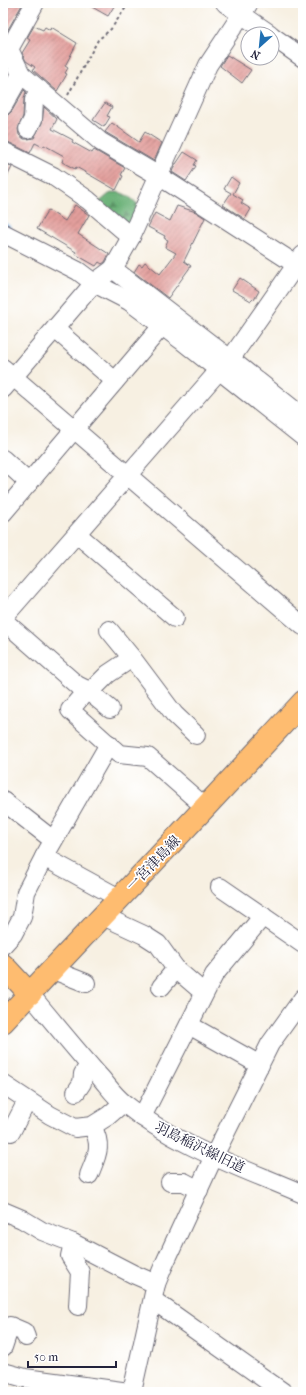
<svg xmlns="http://www.w3.org/2000/svg" width="306" height="1395" font-family="'IM FELL French Canon','Noto Serif JP',serif">
	<style>
		.forest { fill: url(#forest-firs); stroke: #466958 }
		.lines { fill: none; stroke-linecap: round; stroke-linejoin: round }
		.stream { stroke: #6aa5db; stroke-width: 3.5 }
		.building { fill: url(#building-hatch) }
		.minor-casing { stroke: #6d6a75; stroke-width: 20 }
		.major-casing { stroke: #6d6a75; stroke-width: 24 }
		.path { stroke: #6d6a75; stroke-width: 2; stroke-dasharray: 3 3; stroke-linecap: butt }
		.minor { stroke: #fff; stroke-width: 18 }
		.major { stroke: #febc70; stroke-width: 22 }
		.labels { text-anchor: middle; stroke-width: 3.5; stroke-linejoin: round; paint-order: stroke }
		.street-label { font-size: 14px; fill: #22223b; stroke: #fff }
	</style>
	<defs>
		<pattern id="forest-firs" width="22" height="20" patternUnits="userSpaceOnUse"><rect width="22" height="20" fill="#69b076"/><path d="M5 1l3.5 6h-7zM16 11l3.5 6h-7z" fill="#568f62"/></pattern>
		<pattern id="building-hatch" width="6" height="6" patternUnits="userSpaceOnUse"><rect width="6" height="6" fill="#e39f9c"/><path d="M-1 1l2-2M0 6l6-6M5 7l2-2" fill="none" stroke="#b88180"/></pattern>
	</defs>
	<rect width="100%" height="100%" fill="#fff"/>
	<filter id="ink" filterUnits="userSpaceOnUse"><feTurbulence type="fractalNoise" baseFrequency=".025" numOctaves="2"/><feDisplacementMap in="SourceGraphic" scale="8" xChannelSelector="R" yChannelSelector="G"/><feConvolveMatrix kernelMatrix="1 2 1 2 8 2 1 2 1" color-interpolation-filters="sRGB"/></filter>
	<filter id="wash" filterUnits="userSpaceOnUse"><feTurbulence type="fractalNoise" baseFrequency=".012" numOctaves="4" result="noise"/><feDisplacementMap in="SourceGraphic" scale="16" xChannelSelector="R" yChannelSelector="G"/><feGaussianBlur stdDeviation="0.9" result="paint"/><feColorMatrix in="noise" values="0 0 0 0 0 0 0 0 0 0 0 0 0 0 0 0 0 1.4 0 .05"/><feComposite in="paint" operator="in"/></filter>
	<g filter="url(#wash)">
		<rect width="100%" height="100%" fill="#f7f0e2"/>
		<path class="forest" d="M115 192C126 192 133 200 141 207L132 230 97 204 109 194Z"/>
		<g class="lines">
			<polyline class="stream" points="3,223 9,227"/>
		</g>
		<g id="blocks">
			<g class="building">
				<polygon points="3,3 23,3 6,33 3,33"/>
				<polygon points="85,3 116,3 108,16"/>
				<polygon points="34,26 43,30 45,27 50,30 51,27 77,43 65,66 68,68 65,73 67,74 57,91 33,70 35,67 26,61 22,53 30,40 27,38"/>
				<polygon points="227,55 251,70 242,83 220,66"/>
				<polygon points="24,90 26,92 24,99 23,116 18,129 19,135 24,139 28,139 34,138 42,123 44,107 57,119 52,129 73,140 72,142 92,153 94,150 125,168 121,175 123,176 116,190 76,167 75,169 62,162 64,156 44,145 43,147 35,143 30,153 8,142 3,141 3,116 8,115 12,111"/>
				<polygon points="105,103 112,107 107,116 110,117 104,127 93,120"/>
				<polygon points="112,123 139,142 145,132 162,143 154,161 105,132"/>
				<polygon points="184,152 197,160 194,165 196,166 186,181 172,172 175,164 176,164"/>
				<polygon points="3,163 12,167 3,185"/>
				<polygon points="231,177 239,183 233,194 243,200 241,203 251,209 245,219 223,205 231,193 224,189"/>
				<polygon points="75,205 89,215 78,234 109,254 105,262 102,264 99,262 96,266 75,254 76,252 37,229 48,210 65,221"/>
				<polygon points="177,206 196,212 205,218 184,261 191,266 168,298 134,272 139,264 142,266 145,262 160,274 176,253 165,247 168,240 164,238 165,236 148,227 155,213 170,221"/>
				<polygon points="240,278 259,291 254,300 253,299 251,301 232,290"/>
			</g>
		</g>
	</g>
	<g filter="url(#ink)">
		<use href="#blocks" fill-opacity="0" stroke="#6d6a75" stroke-width="1"/>
		<g class="lines">
			<g class="minor-casing">
				<g id="minor">
					<polyline points="225,3 270,34"/>
					<polyline points="272,36 303,58"/>
					<polyline points="3,43 9,49 21,74 101,142 159,176 303,269"/>
					<polyline points="9,49 35,3"/>
					<polyline points="3,106 21,74"/>
					<polyline points="28,129 33,119 34,100 39,89"/>
					<polyline points="3,151 53,176 88,200 131,237"/>
					<polyline points="3,233 78,271 94,283 129,301 181,340 303,437"/>
					<polyline points="113,269 230,359 303,417"/>
					<polyline points="55,329 115,381"/>
					<polyline points="3,368 303,626"/>
					<polyline points="3,389 94,283 113,269 131,237 208,65 249,3"/>
					<polyline points="3,459 29,483"/>
					<polyline points="3,513 162,326"/>
					<polyline points="77,534 175,618"/>
					<polyline points="3,618 236,351 303,255"/>
					<polyline points="3,620 77,685 87,690 70,710 119,754 148,757 206,808"/>
					<polyline points="109,630 132,658 174,714 196,735"/>
					<polyline points="87,690 93,689 108,674 132,658"/>
					<polyline points="87,690 110,709"/>
					<polyline points="3,801 53,840"/>
					<polyline points="44,857 119,898"/>
					<polyline points="220,887 303,944"/>
					<polyline points="103,916 144,935 158,944 176,969 204,993"/>
					<polyline points="3,945 13,934 22,917 26,892 44,857 109,744"/>
					<polyline points="53,970 86,983"/>
					<polyline points="161,987 176,969"/>
					<path d="M30 994C53 1022 76 1050 100 1077 108 1086 115 1097 125 1104 176 1146 243 1168 303 1194"/>
					<polyline points="189,1025 260,1065"/>
					<polyline points="3,1084 50,1115 75,1128 92,1126 108,1116 123,1103"/>
					<polyline points="76,1092 82,1083 83,1074 89,1065"/>
					<polyline points="142,1117 214,975 263,916"/>
					<polyline points="11,1132 27,1101"/>
					<path d="M89 1175C97 1155 103 1146 92 1126"/>
					<polyline points="170,1182 184,1182 199,1190"/>
					<polyline points="3,1211 22,1219 42,1231 73,1243 133,1274 156,1284"/>
					<polyline points="73,1243 70,1256 80,1272 78,1306"/>
					<polyline points="153,1300 283,1392"/>
					<polyline points="3,1347 10,1326 24,1332 26,1337"/>
					<polyline points="3,1372 25,1378 129,1392"/>
					<polyline points="132,1392 156,1284 163,1267 214,1156 270,1044 303,998"/>
				</g>
			</g>
			<g class="major-casing">
				<g id="major">
					<polyline points="3,965 30,994"/>
					<path d="M3 1022C103 915 204 810 303 702"/>
				</g>
			</g>
			<polyline class="path" points="68,95 98,40 111,29 129,3"/>
			<use href="#minor" class="minor"/>
			<use href="#major" class="major"/>
		</g>
	</g>
	<g class="labels">
		<g class="street-label">
			<text transform="translate(153 863) rotate(-46)" y="5">一宮津島線</text>
			<text transform="translate(200 1147) rotate(26)" y="5">羽島稲沢線旧道</text>
		</g>
	</g>
	<rect width="306" height="1395" fill="none" stroke="#fff" stroke-width="16"/>
	<g transform="translate(260 46) rotate(207)"><circle r="19" fill="#ffffff" stroke="#a7a7b1"/>
	<path d="M0-3L7 15L0 10L-7 15Z" fill="#1f6fb2"/>
	<text y="-6" font-size="11" font-weight="bold" text-anchor="middle" fill="#22223b">N</text>
	</g>
	<path d="M28 1361v6h88v-6" fill="none" stroke="#22223b" stroke-width="2"/>
	<text x="34" y="1361" font-size="12" fill="#22223b" stroke="#ffffff" stroke-width="3" paint-order="stroke">50 m</text>
</svg>
